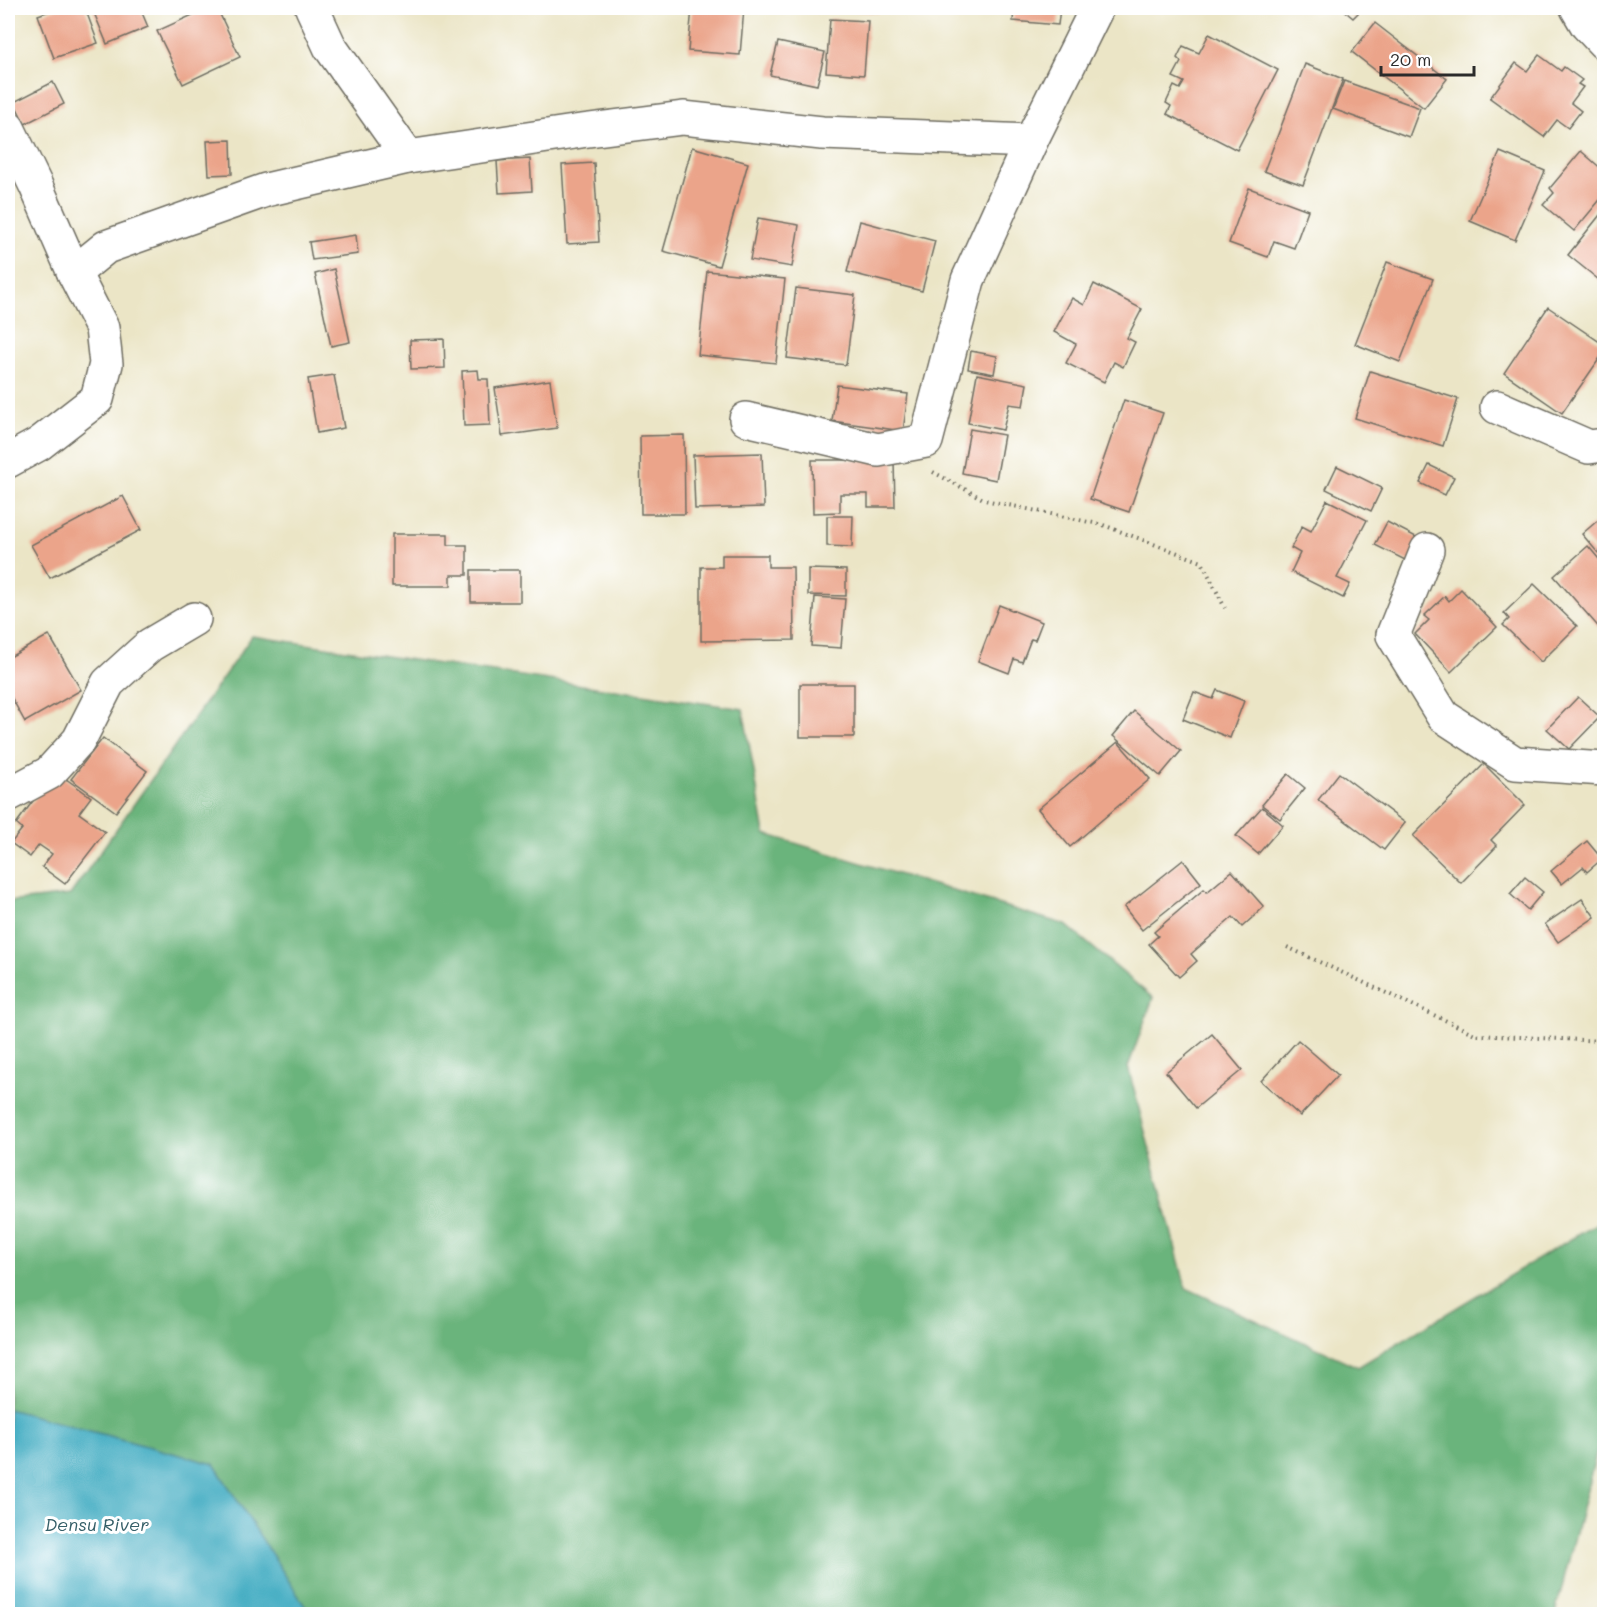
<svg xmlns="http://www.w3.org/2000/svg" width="1612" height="1622" font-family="Mali,sans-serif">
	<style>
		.forest { fill: #6ab47c; stroke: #4a7054; stroke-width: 1.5 }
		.water { fill: #44adc3; stroke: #386c77; stroke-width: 1.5 }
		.building { fill: #eba48a }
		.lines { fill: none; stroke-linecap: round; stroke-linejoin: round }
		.minor-casing { stroke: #6e6c61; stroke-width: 36 }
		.path { stroke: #6e6c61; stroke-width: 4; stroke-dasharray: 1.5 4.5; stroke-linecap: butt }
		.minor { stroke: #fff; stroke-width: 33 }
		.labels { text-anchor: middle; stroke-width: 6; stroke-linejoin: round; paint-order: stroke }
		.water-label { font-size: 18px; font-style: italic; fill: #355f68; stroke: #fff }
	</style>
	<rect width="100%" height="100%" fill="#fff"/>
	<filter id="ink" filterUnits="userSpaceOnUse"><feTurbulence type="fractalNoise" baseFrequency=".0167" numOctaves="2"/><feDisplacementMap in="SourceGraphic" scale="12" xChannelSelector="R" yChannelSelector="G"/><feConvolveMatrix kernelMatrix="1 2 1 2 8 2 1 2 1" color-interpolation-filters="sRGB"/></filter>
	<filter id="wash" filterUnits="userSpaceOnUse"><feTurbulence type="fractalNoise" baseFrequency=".008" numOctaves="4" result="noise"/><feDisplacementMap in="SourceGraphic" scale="24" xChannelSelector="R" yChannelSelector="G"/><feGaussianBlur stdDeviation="1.35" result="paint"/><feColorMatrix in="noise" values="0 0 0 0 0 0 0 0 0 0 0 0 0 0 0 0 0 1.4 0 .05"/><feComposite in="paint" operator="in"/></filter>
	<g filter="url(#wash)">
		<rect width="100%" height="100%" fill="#ebe5c6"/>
		<polygon class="forest" points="252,636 743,709 765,834 1066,925 1153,998 1128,1067 1186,1288 1358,1367 1604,1219 1604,1423 1555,1614 8,1614 8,902 70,895"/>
		<polygon class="water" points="8,1409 214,1464 310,1614 8,1614"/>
		<g id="blocks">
			<g class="building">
				<polygon points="58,8 85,8 98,43 54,58 38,15"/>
				<polygon points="92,8 140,8 148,27 107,44"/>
				<polygon points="208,8 217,8 240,57 183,84 157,31"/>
				<polygon points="692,8 744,8 740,55 688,51"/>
				<polygon points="833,8 879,8 879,13 833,9"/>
				<polygon points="1014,8 1060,8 1058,25 1013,21"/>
				<polygon points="1341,8 1363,8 1353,18"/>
				<polygon points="830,19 868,21 864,75 826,72"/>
				<polygon points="1375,23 1447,79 1424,108 1352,52"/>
				<polygon points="1209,34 1278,70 1237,150 1167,114 1171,106 1166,103 1174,86 1180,89 1184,82 1173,77 1181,62 1177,58 1183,46 1199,53"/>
				<polygon points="778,42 825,52 817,85 770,75"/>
				<polygon points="1539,55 1561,71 1564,67 1582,80 1578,84 1583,87 1571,103 1581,111 1568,128 1557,120 1544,137 1490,98 1516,63 1527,71"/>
				<polygon points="1305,64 1343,79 1303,185 1264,171"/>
				<polygon points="1344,81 1420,108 1409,137 1333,109"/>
				<polygon points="53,82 64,104 25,124 14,102"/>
				<polygon points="231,140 232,174 209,175 207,141"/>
				<polygon points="692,147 748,163 719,266 663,251"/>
				<polygon points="1581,151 1604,171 1604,195 1574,231 1543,205 1554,193 1550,188"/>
				<polygon points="1500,152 1545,171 1515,240 1470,221"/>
				<polygon points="530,159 532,191 499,193 497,161"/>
				<polygon points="594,163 599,242 567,244 562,165"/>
				<polygon points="1249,188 1308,210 1294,248 1274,241 1268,257 1229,243"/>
				<polygon points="1604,210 1604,284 1568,255"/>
				<polygon points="758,218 799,225 792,267 750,260"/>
				<polygon points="860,221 935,241 922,291 847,272"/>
				<polygon points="356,235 358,254 312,260 309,242"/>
				<polygon points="1387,262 1433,279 1400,362 1355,344"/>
				<polygon points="334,269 350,342 331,346 315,274"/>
				<polygon points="707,271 785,279 776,363 698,355"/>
				<polygon points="1094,284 1142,309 1127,338 1135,342 1123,367 1114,362 1104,382 1066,363 1076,344 1054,332 1072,298 1084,305"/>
				<polygon points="796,288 855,295 846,365 787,358"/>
				<polygon points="1548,307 1604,345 1604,352 1562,413 1504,373"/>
				<polygon points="444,339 445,368 411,369 410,340"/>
				<polygon points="971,351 997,356 994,374 968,369"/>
				<polygon points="478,370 479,379 488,379 490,425 464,426 462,371"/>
				<polygon points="1370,371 1458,399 1443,446 1355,418"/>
				<polygon points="977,374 1027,384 1023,406 1009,404 1003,430 968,423"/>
				<polygon points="334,375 344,428 317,433 308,379"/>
				<polygon points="550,380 557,428 502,436 495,388"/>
				<polygon points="837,385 908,394 903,431 832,421"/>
				<polygon points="1124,400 1163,413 1129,512 1090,499"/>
				<polygon points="970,429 1004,435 996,480 962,473"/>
				<polygon points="684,435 685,514 641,514 640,436"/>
				<polygon points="762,453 764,507 695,509 693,455"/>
				<polygon points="812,460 894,460 895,507 868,507 868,494 840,494 840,512 813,513"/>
				<polygon points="1429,465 1454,477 1445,495 1420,483"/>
				<polygon points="1337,466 1382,488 1371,511 1326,489"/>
				<polygon points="123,496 141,530 50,578 31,545"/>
				<polygon points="1327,500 1367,520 1337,578 1350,584 1343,598 1291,572 1300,553 1291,548 1302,526 1311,531"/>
				<polygon points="827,516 853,516 852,547 827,546"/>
				<polygon points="1597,521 1604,529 1604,547 1598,553 1582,534"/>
				<polygon points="1387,522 1422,540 1411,563 1375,545"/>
				<polygon points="392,534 448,534 448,545 467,545 467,575 451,575 451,586 392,586"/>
				<polygon points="1588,546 1604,565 1604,629 1602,631 1554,576"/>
				<polygon points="722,555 768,555 768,567 793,567 794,640 701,641 701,567 722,567"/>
				<polygon points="808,569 846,570 846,596 808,595"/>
				<rect x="471" y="570" width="49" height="32"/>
				<polygon points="1534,584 1577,626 1541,662 1503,625 1509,619 1504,613"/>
				<polygon points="1461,589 1497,627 1451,672 1415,634 1429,620 1424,616 1445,596 1449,601"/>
				<polygon points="815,597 845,599 841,648 811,646"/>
				<polygon points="999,605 1042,622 1035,640 1031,639 1022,662 1014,659 1009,673 978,661"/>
				<polygon points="49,635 81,690 25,722 8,691 8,658"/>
				<rect x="800" y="684" width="54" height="53"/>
				<polygon points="1217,690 1244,701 1230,738 1183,719 1194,692 1213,699"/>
				<polygon points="1578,697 1600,717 1569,749 1547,729"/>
				<polygon points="1134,711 1181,751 1160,776 1113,736"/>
				<polygon points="103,738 147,771 116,812 71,779"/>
				<polygon points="1118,742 1150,779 1070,847 1038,809"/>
				<polygon points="1484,764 1525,805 1491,840 1497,846 1461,883 1413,836"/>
				<polygon points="55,771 91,797 79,813 105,832 65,884 42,867 52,854 39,845 30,857 11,843 22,829 16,824"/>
				<polygon points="1339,773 1405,823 1384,850 1318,800"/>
				<polygon points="1288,774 1305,788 1280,819 1262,805"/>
				<polygon points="1262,807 1283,825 1258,854 1236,836"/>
				<polygon points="1587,841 1602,859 1587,872 1583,867 1562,884 1551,871"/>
				<polygon points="1183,860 1201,883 1142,930 1124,907"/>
				<polygon points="1232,871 1264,907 1242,927 1233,917 1191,954 1197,961 1179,977 1149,944 1158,936 1154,932 1204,889 1207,892"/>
				<polygon points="1525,877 1543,892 1528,910 1510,894"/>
				<polygon points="1582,899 1595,917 1558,942 1545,924"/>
				<polygon points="1212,1034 1242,1070 1196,1108 1166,1072"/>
				<polygon points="1298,1040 1338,1075 1300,1116 1261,1081"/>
			</g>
		</g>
	</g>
	<g filter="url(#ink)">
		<use href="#blocks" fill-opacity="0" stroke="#6e6c61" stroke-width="1.5"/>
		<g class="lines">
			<g class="minor-casing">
				<g id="minor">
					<polyline points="312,8 330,47 408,157"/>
					<polyline points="1577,8 1587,25 1604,43"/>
					<polyline points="8,128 36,186 74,273 102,328 106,364 97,399 39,444 8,461"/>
					<polyline points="74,273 106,247 266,190 408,157 581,131 683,118 822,133 1031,141"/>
					<polyline points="1497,407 1589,447 1604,445"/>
					<polyline points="746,419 878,450 926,441 968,280 1031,141 1097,8"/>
					<polyline points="1427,550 1393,635 1443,716 1515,763 1604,769"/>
					<polyline points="8,795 49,773 79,740 108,683 150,645 194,619"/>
				</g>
			</g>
			<g class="path">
				<polyline points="933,472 985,500 1103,525 1202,562 1225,608"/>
				<polyline points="1287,947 1477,1035 1604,1041"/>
			</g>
			<use href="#minor" class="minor"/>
		</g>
	</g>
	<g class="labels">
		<g class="water-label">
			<text x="97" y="1531">Densu River</text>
		</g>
	</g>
	<rect width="1612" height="1622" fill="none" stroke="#fff" stroke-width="30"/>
	<path d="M1381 66v9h93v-9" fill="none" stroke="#2b2b2b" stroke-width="3"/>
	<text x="1390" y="66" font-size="18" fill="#2b2b2b" stroke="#ffffff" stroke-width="4.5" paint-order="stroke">20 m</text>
</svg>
